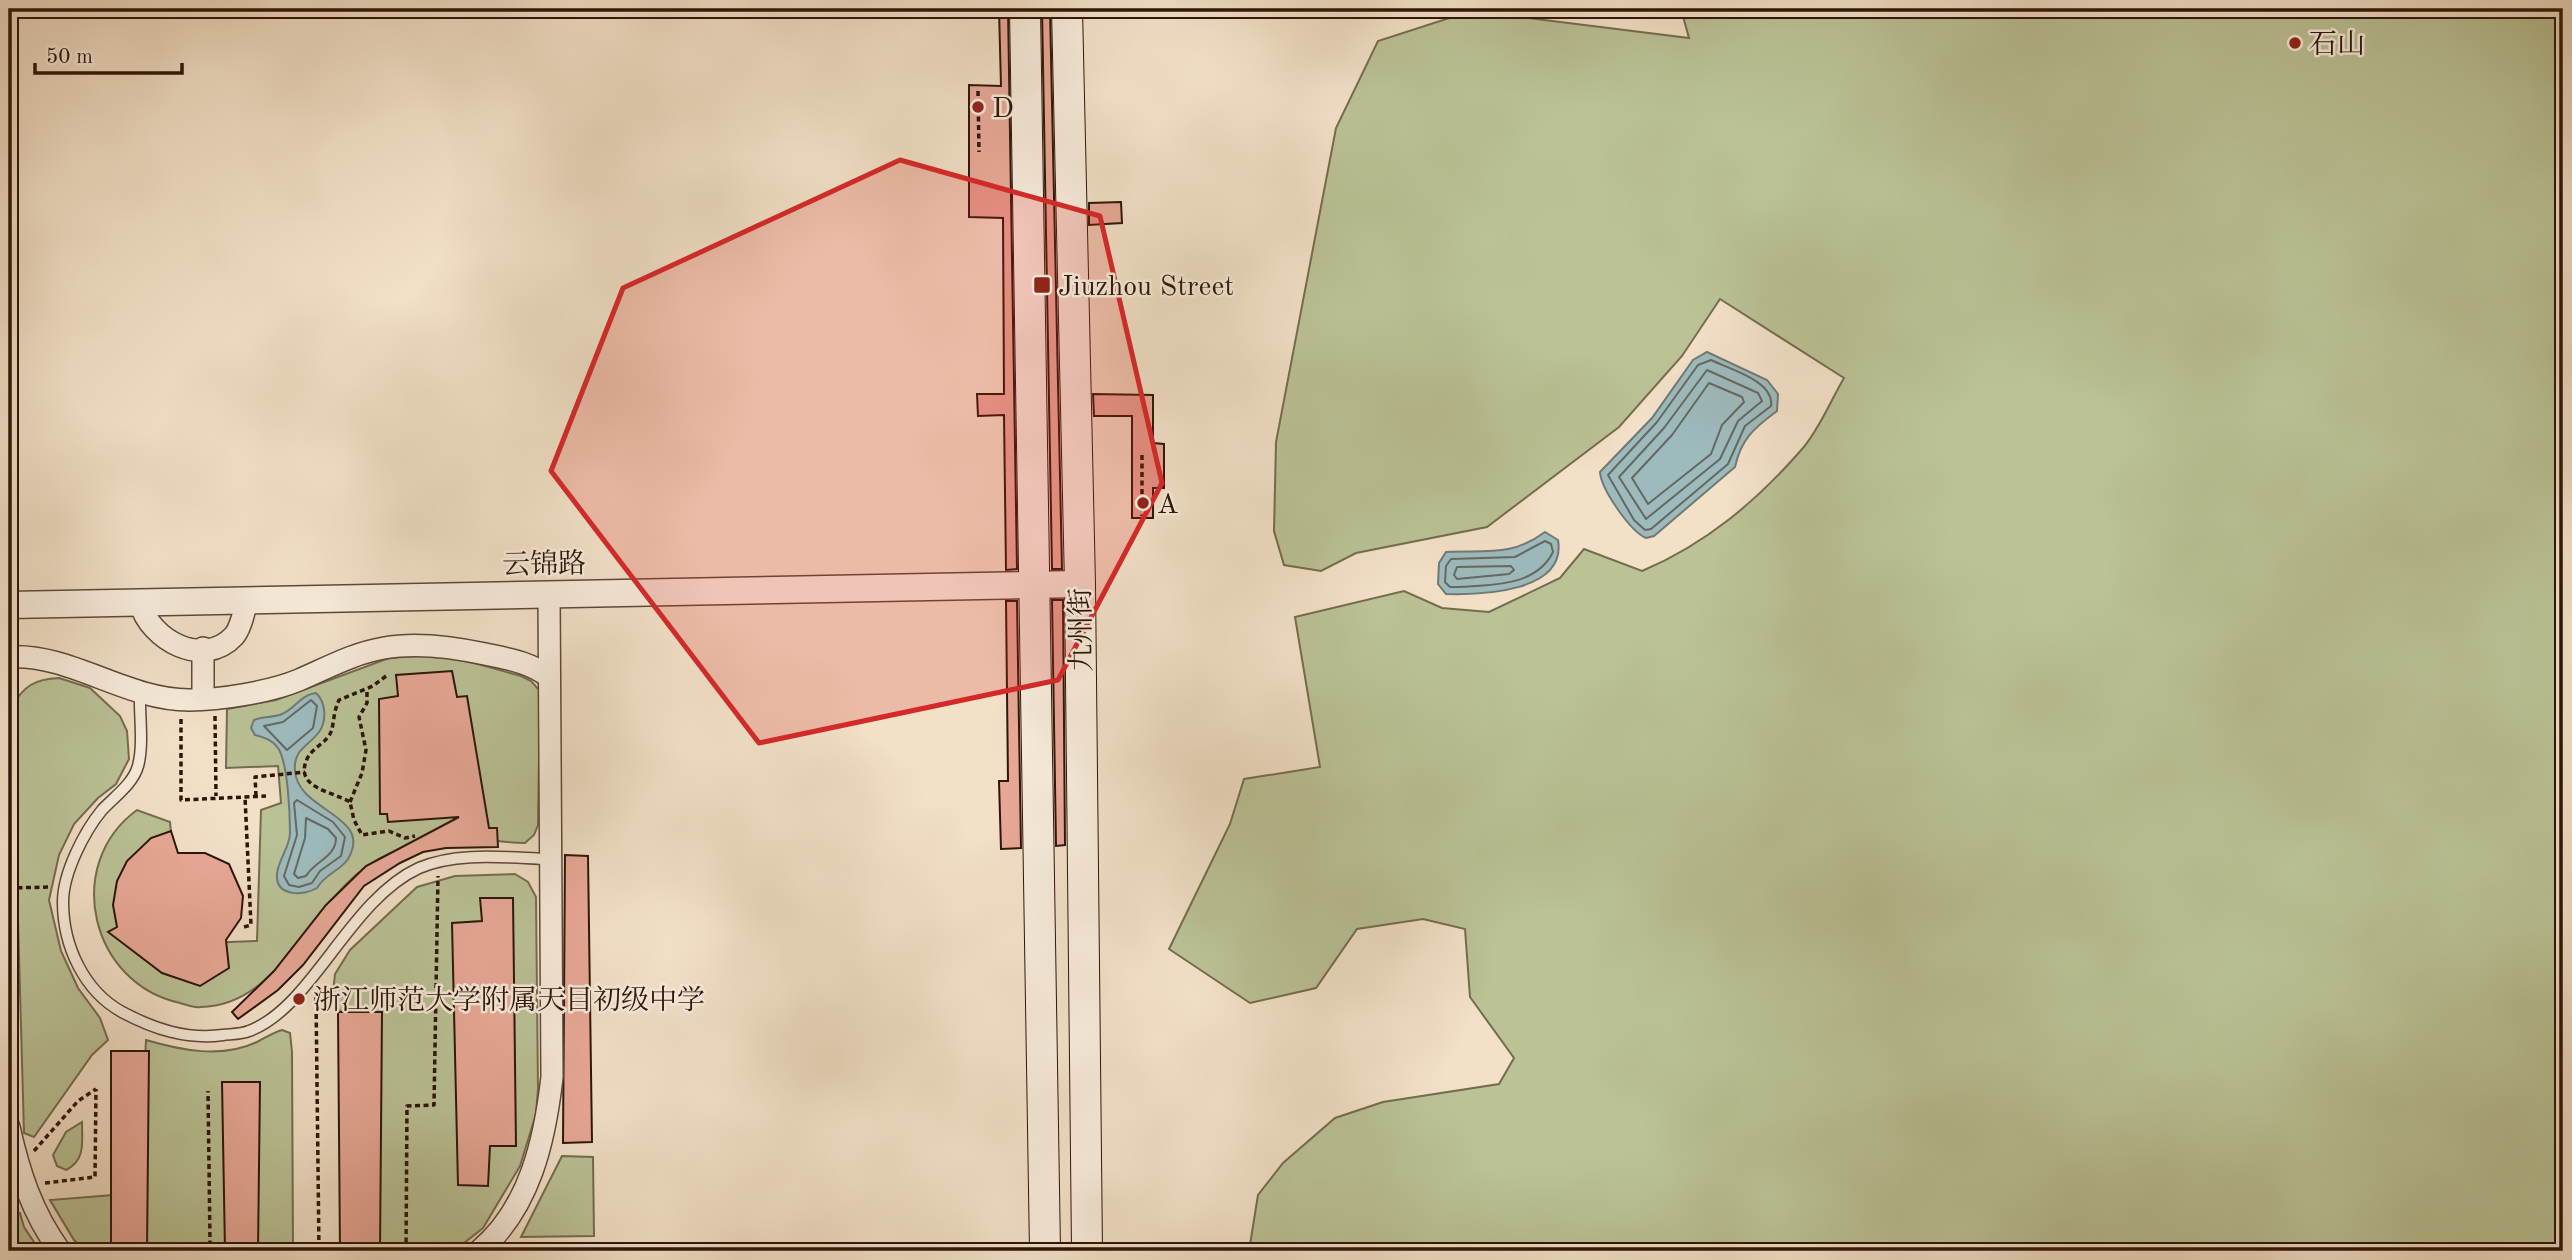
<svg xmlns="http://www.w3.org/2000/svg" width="2572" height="1260" font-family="'Old Standard TT','Noto Serif SC',serif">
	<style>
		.green { fill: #bac296; stroke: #746c4f; stroke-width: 2 }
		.water { fill: #9dbbbd; stroke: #707975; stroke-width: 2 }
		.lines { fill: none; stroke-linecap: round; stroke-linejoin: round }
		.shore { stroke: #656862; stroke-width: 2 }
		.building { fill: #e8a897; stroke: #2d1508; stroke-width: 2 }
		.service-casing { stroke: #5e4838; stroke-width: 13 }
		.minor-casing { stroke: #5e4838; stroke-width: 24 }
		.tertiary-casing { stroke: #5e4838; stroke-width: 29 }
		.secondary-casing { stroke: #2d1508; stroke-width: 32 }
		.path { stroke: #2d1508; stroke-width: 3.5; stroke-dasharray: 5 3.5; stroke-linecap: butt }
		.service { stroke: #f7ebdb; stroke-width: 10 }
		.minor { stroke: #f7ebdb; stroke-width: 21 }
		.tertiary { stroke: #f7ebdb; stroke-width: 26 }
		.secondary { stroke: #f7ebdb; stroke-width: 30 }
		.marked { fill: #d62828; fill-opacity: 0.2; stroke: #d62828; stroke-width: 5; stroke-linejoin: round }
		.poi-dot { fill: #8f2418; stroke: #f7ebdb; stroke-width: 2.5 }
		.labels { text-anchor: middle; stroke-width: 5; stroke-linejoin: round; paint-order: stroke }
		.poi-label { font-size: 28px; fill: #2d1508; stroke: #f7ebdb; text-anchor: start }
		.street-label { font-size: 28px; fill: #2d1508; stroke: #f7ebdb }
	</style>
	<rect width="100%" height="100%" fill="#f2e0c7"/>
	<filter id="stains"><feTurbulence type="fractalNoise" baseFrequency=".00286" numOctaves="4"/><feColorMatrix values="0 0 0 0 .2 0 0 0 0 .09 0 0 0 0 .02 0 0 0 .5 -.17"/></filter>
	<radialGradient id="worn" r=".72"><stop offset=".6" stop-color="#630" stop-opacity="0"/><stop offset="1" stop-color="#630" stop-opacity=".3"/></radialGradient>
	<g class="green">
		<path d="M1681 9H2563V1251H1249L1258 1195 1283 1163 1335 1118 1383 1102 1499 1084 1514 1058 1470 997 1465 929 1423 919 1357 929 1316 988 1250 1003 1169 949 1230 824 1244 779 1320 767 1295 617 1404 591 1442 608 1489 612 1560 578 1584 549 1642 571C1706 544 1757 501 1803 448 1820 428 1831 400 1844 378L1720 299 1682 356 1619 427 1487 527 1356 553 1321 571 1284 565 1274 531 1276 442 1336 128 1378 41 1471 11 1689 38Z"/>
		<path d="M442 654 521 676 531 681 540 691 538 825 534 835 525 843C500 843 475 837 451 836 433 836 406 847 389 854 313 885 289 1005 201 1007 194 1008 186 1005 180 1003 91 984 62 865 137 810L170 822 180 931 203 943 257 941 261 810 281 803 278 766 226 768 227 709 276 700 389 658Z"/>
		<path d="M59 678 90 688 120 716 127 731 129 759 116 784 98 798 74 824 59 855 49 900 61 951 78 988 100 1018 108 1040 92 1055 34 1137 24 1133 12 707C23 686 35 679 59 678Z"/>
		<polygon points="515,874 528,882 536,897 538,1089 536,1114 520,1166 483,1228 454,1251 350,1251 351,1024 332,1001 335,974 350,950 417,887 455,876"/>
		<path d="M282 1030 290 1033 292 1052 293 1251H86L74 1240 50 1200 138 1193 146 1040C180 1050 222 1059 257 1042 265 1038 272 1033 282 1030Z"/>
		<path d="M82 1122C82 1142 86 1160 66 1170L57 1166 53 1155 66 1132Z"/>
		<polygon points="562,1156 593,1157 594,1236 521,1237"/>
		<polygon points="9,1208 20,1213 24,1227 40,1251 9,1251"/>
	</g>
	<g class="water">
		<path d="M1707 352 1767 380 1778 394 1777 411C1754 428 1741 439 1735 467L1654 536 1646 538C1630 531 1601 489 1600 472L1652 418 1693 360Z"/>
		<path d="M1545 532 1558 540C1567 592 1482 595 1446 594L1438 584 1439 563 1446 552C1487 550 1511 557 1545 532Z"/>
		<path d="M316 693C326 702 327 721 319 732 308 747 293 749 295 771 298 812 374 815 348 859 339 872 326 873 317 888 304 896 275 897 277 874 278 860 290 847 290 833 290 814 288 763 278 748 273 740 264 737 255 735L251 728 254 720C263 716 273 718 282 714 296 708 300 695 316 693Z"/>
	</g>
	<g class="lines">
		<g class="shore">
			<path d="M1711 360C1729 369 1775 381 1771 406L1745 426 1728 464 1651 529 1645 530 1634 520 1608 475 1657 422 1698 365Z"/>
			<polygon points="1707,370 1758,393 1762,401 1738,421 1720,459 1646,519 1619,477 1664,428"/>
			<polygon points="1709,383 1742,397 1744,402 1722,425 1711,454 1648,504 1632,478 1672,435"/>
			<path d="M1545 541 1551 544 1553 552C1536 587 1490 585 1457 587H1450L1445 582 1446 566 1451 559 1515 557Z"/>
			<polygon points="1511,566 1514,570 1509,574 1457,579 1454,575 1457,567"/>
			<polygon points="311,700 317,706 313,728 287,750 264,726 283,722"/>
			<polygon points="297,800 333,822 345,837 341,856 320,871 312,883 299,887 289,885 284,876 297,835 294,803"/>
			<path d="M306 818 328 829 336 838C336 857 315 861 306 876L298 878 294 874 305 838Z"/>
		</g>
	</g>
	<g class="building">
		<polygon points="999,9 1008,9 1017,569 1006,570 1004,415 978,416 977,394 1004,394 1003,218 969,217 969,85 1001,86"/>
		<polygon points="1042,9 1050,9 1062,569 1052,569"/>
		<polygon points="1121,202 1122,223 1089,225 1089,203"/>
		<polygon points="1093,394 1153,395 1153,443 1164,444 1164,488 1153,488 1153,518 1132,518 1132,416 1094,416"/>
		<polygon points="1052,600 1063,600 1065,845 1056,846"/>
		<polygon points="1006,601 1017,601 1021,848 1001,849 999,781 1008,781"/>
		<polygon points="452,671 457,697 467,696 489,828 497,828 498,847 446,848 423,852 400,863 364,886 303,965 278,990 238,1019 232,1012 274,971 326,905 366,866 459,817 388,822 387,814 380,814 379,699 398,696 396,675"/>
		<polygon points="171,831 178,853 205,853 229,864 243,896 241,918 226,940 229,968 200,986 162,973 108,932 117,927 113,905 117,881 127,861 151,838"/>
		<polygon points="565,855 588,856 592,1142 563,1143"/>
		<polygon points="480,898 513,898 516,1146 490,1146 488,1186 458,1185 452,923 482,921"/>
		<polygon points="338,1012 382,1012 380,1251 340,1251"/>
		<polygon points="111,1051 149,1051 147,1250 111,1251"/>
		<polygon points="222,1082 260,1082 258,1251 225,1251"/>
	</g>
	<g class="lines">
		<g class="service-casing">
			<path id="service" d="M140 692C139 714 144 744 138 766 133 784 114 797 102 810 84 832 63 873 63 902 63 946 84 991 122 1012 154 1029 187 1040 223 1035 232 1034 242 1034 249 1031 312 1008 349 900 419 868 458 851 509 858 550 859"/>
		</g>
		<g class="minor-casing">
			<g id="minor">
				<path d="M140 603C150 640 203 669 234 636 241 628 244 611 247 601"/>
				<path d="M9 657C70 653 126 700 189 700 220 700 270 692 299 680 327 668 354 653 384 648 417 642 453 647 485 654 508 659 530 662 549 677"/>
				<polyline points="203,698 203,648"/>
				<path d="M9 1127C19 1172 32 1213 60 1251"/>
				<path d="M479 1251C530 1209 545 1139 552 1077L549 595"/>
			</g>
		</g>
		<g class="tertiary-casing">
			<polyline id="tertiary" points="9,605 1080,584"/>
		</g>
		<g class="secondary-casing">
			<g id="secondary">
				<polyline points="1025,9 1045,1251"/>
				<polyline points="1067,9 1080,584 1087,1251"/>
			</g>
		</g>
		<g class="path">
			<polyline points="978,91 979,152"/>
			<polyline points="1142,455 1142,516"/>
			<path d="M386 676 373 686 339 700C333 713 334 724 331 732 327 742 313 748 308 757 292 788 332 791 350 802L354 820 362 835 389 831 405 838 415 836"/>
			<polyline points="215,716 216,796"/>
			<polyline points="181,719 181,800 266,796"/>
			<polyline points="256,796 255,777 305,772"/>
			<polyline points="350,802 362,773 366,750 359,717 367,703 367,689"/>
			<polyline points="9,888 50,887"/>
			<polyline points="244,927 251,925 245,797"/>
			<polyline points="316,997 319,1251"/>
			<polyline points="34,1151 78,1101 96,1089"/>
			<polyline points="45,1183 95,1177 96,1089"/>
			<polyline points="202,1251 210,1242 208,1091"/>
			<polyline points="406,1251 407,1106 434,1105 438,876"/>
		</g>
		<use href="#service" class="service"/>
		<use href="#minor" class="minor"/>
		<use href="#tertiary" class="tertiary"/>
		<use href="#secondary" class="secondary"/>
	</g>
	<path class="marked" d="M900 160 1100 216 1162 483 1058 680 759 743 551 471 623 288Z"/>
	<g class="poi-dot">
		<circle cx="2295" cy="43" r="7"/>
		<circle cx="978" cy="107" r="7"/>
		<rect x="1033" y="276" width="18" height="18" rx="3.5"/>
		<circle cx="1143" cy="503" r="7"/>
		<circle cx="299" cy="999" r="7"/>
	</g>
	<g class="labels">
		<g class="poi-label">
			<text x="2309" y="53">石山</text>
			<text x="992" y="117">D</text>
			<text x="1058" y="295">Jiuzhou Street</text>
			<text x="1157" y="513">A</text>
			<text x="313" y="1009">浙江师范大学附属天目初级中学</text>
		</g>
		<g class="street-label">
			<text transform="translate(544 563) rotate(-1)" y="10">云锦路</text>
			<text transform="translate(1080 630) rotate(-91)" y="10">九州街</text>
		</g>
	</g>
	<rect width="2572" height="1260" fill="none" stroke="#f2e0c7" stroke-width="35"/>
	<rect x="10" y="10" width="2551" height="1239" fill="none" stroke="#2d1508" stroke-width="3.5"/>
	<rect x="18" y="18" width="2537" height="1225" fill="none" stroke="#2d1508" stroke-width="2"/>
	<path d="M35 63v10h147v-10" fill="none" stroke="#2d1508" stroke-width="3.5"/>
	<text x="46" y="63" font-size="21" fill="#2d1508" stroke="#f7ebdb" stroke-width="5" paint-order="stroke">50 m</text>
	<rect width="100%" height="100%" filter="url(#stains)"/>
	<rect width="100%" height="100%" fill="url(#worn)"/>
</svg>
